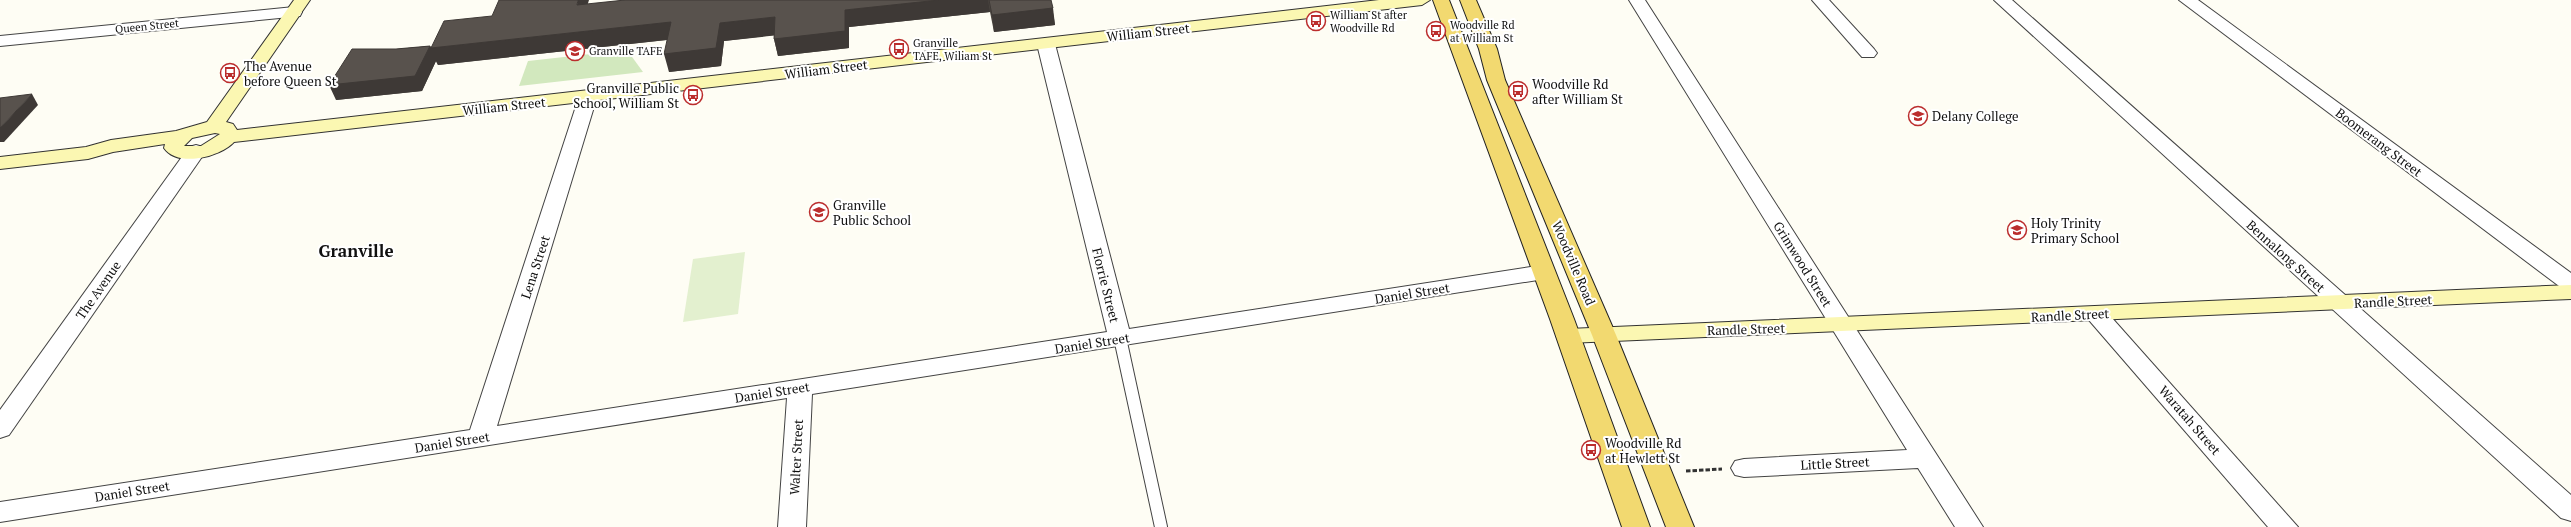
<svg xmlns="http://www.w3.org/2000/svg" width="2571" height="527" font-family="'PT Serif',serif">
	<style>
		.green { fill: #d2e8be }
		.pitch { fill: #e3f0cf }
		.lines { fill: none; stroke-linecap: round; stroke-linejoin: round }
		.lane-casing { stroke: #434343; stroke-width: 14 }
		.street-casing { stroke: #434343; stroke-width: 2 }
		.secondary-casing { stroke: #323232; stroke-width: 2 }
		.primary-casing { stroke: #212121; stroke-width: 2 }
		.path { stroke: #323232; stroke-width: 3; stroke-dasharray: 4.5 2; stroke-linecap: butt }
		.lane { stroke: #fff; stroke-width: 12 }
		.street { fill: #fff; fill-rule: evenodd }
		.secondary { fill: #fbf7b2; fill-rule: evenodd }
		.primary { fill: #f2d970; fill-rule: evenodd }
		.wall { fill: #4c4742 }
		.shaded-wall { fill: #3e3936 }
		.building { fill: #58524d; stroke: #3e3936 }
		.labels { text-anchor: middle; stroke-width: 4; stroke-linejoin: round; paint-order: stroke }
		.far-poi-label { font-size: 11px; fill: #101010; stroke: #fff; text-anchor: start }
		.far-street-label { font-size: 11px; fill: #101010; stroke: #fff }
		.street-label { font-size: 13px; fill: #101010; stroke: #fff }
		.poi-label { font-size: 13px; fill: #101010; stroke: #fff; text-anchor: start }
		.district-label { font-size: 17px; font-weight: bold; fill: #101010; stroke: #fff }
	</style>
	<rect width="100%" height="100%" fill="#fefdf4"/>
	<polygon class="green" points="627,50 643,72 519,86 528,61"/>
	<polygon class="pitch" points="745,252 738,314 683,322 693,259"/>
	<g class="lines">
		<g class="lane-casing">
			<polyline id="lane" points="1120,338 1161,527"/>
		</g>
		<g class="street-casing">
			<g id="street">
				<polygon points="1629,0 1645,0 1983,527 1955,527 1918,468 1744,477 1735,475 1731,468 1735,461 1744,459 1907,450"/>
				<polygon points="1812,0 1829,0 1874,49 1877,53 1874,57 1862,57"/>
				<polygon points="1994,0 2012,0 2571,495 2571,521 2561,518"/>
				<polygon points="2179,0 2198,0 2571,273 2571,291 2563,289"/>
				<polygon points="294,7 302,12 300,16 0,46 0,36"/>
				<polygon points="1046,39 1052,40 1055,44 1129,329 1544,265 1552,267 1555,272 1552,277 1544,279 812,394 806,527 778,527 787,398 0,522 0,502 470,430 579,97 581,93 595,93 597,97 497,426 1107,332 1037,44 1040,40"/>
				<polygon points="196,145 203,147 206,151 9,435 0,438 0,410 189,147"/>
				<polygon points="2096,307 2104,309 2298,527 2268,527 2088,319 2084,314 2088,309"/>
			</g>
		</g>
		<g class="secondary-casing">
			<g id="secondary">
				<path d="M294 0H310L226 122 233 124 237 130 1379 0H1430L1422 5 234 142C220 157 178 168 164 148L165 144 113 152 88 159 0 169V157L86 147 111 140 176 131 207 122ZM215 133 220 134 201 146H184L192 138Z"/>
				<polygon points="2571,285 2571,299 1568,343 1560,341 1556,336 1560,331 1568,329"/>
			</g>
		</g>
		<g class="primary-casing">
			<g id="primary">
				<polygon points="1433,0 1449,0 1574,319 1650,527 1622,527 1550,319"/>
				<polygon points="1460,0 1476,0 1497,49 1505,80 1616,335 1694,527 1666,527 1592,335 1487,80 1479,49"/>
			</g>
		</g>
		<polyline class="path" points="1686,471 1722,469"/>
		<use href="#lane" class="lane"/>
		<use href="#street" class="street"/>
		<use href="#secondary" class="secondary"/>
		<use href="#primary" class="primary"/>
	</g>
	<polygon class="wall" points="625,0 1051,0 1055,25 994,32 990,12 849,27 849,48 778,56 774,39 774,35 724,41 721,66 669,72 667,40 438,65 436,61 422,91 336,100 396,49 430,46 431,47 492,16"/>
	<g class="shaded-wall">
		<polygon points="578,0 589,0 582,22 577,5"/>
		<polygon points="939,0 988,0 990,12 849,27 849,48 778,56 774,39 845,10"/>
		<polygon points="1053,8 1055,25 994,32 992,15"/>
		<polygon points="775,17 779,35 724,41 721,66 669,72 664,54 720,23"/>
		<polygon points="671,22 675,39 438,65 436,61 422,91 336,100 329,85 430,46 431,48"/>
		<polygon points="32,94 38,105 4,142 0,142 0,128"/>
	</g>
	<g class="building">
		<polygon points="499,0 578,0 577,5 625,0 939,0 845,10 845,31 774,39 775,17 720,23 716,48 664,54 671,22 431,48 444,21 492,16"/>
		<polygon points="989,0 1051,0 1053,8 992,15"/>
		<polygon points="430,46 415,76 329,85 352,49 396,49"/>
		<polygon points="32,94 0,128 0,98"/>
	</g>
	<defs>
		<g id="bus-ring" transform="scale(1)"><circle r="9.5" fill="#fff" stroke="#bb2d2d" stroke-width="1.5"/><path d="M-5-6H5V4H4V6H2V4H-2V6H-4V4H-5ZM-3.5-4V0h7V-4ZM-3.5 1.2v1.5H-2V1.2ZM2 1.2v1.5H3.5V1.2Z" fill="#bb2d2d"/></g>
		<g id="university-ring" transform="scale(1)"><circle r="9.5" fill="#fff" stroke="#bb2d2d" stroke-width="1.5"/><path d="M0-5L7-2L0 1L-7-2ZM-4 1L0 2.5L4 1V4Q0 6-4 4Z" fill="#bb2d2d"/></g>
		<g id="school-ring" transform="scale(1)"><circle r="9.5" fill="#fff" stroke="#bb2d2d" stroke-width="1.5"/><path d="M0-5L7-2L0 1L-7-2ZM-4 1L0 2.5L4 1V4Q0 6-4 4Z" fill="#bb2d2d"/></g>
	</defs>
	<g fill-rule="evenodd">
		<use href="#bus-ring" x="1316" y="21"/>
		<use href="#bus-ring" x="1436" y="31"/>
		<use href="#bus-ring" x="899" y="49"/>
		<use href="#university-ring" x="575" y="51"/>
		<use href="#bus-ring" x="230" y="73"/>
		<use href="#bus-ring" x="1518" y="91"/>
		<use href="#bus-ring" x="693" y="95"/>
		<use href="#school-ring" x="1918" y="116"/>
		<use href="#school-ring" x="819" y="212"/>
		<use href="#school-ring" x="2017" y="230"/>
		<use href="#bus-ring" x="1591" y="450"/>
	</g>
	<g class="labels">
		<g class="far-poi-label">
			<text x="1330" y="19">William St after<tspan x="1330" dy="13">Woodville Rd</tspan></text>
			<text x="1450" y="29">Woodville Rd<tspan x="1450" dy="13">at William St</tspan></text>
			<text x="913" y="47">Granville<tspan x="913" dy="13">TAFE, Wiliam St</tspan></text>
			<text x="589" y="55">Granville TAFE</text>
		</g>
		<g class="far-street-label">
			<text transform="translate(147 26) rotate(-6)" y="4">Queen Street</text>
		</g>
		<g class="street-label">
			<text transform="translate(1148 32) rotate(-6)" y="5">William Street</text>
			<text transform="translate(826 69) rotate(-7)" y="5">William Street</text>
			<text transform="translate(504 106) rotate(-6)" y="5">William Street</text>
			<text transform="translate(2379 142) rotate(37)" y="5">Boomerang Street</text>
			<text transform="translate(2286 256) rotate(42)" y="5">Bennalong Street</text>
			<text transform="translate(1574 263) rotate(67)" y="5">Woodville Road</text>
			<text transform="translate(1803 264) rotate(58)" y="5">Grimwood Street</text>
			<text transform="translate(535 267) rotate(-72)" y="5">Lena Street</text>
			<text transform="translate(1106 285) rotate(76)" y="5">Florrie Street</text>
			<text transform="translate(98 290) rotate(-55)" y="5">The Avenue</text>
			<text transform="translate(1412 293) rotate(-9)" y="5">Daniel Street</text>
			<text transform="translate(2393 301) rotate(-3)" y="5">Randle Street</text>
			<text transform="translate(2070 315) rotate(-3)" y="5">Randle Street</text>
			<text transform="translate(1746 329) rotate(-2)" y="5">Randle Street</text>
			<text transform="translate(1092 343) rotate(-9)" y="5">Daniel Street</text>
			<text transform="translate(772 392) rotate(-9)" y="5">Daniel Street</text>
			<text transform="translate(2190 420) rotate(49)" y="5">Waratah Street</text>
			<text transform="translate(452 442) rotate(-9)" y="5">Daniel Street</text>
			<text transform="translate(796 457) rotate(-87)" y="5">Walter Street</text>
			<text transform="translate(1835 463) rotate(-3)" y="5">Little Street</text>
			<text transform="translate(132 491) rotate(-9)" y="5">Daniel Street</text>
		</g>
		<g class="poi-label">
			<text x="244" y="71">The Avenue<tspan x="244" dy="15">before Queen St</tspan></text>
			<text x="1532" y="89">Woodville Rd<tspan x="1532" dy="15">after William St</tspan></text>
			<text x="679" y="93" text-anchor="end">Granville Public<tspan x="679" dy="15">School, William St</tspan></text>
			<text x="1932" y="121">Delany College</text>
			<text x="833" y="210">Granville<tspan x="833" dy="15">Public School</tspan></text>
			<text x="2031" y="228">Holy Trinity<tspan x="2031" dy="15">Primary School</tspan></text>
			<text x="1605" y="448">Woodville Rd<tspan x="1605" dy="15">at Hewlett St</tspan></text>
		</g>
		<g class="district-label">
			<text x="356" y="257">Granville</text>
		</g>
	</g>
</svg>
